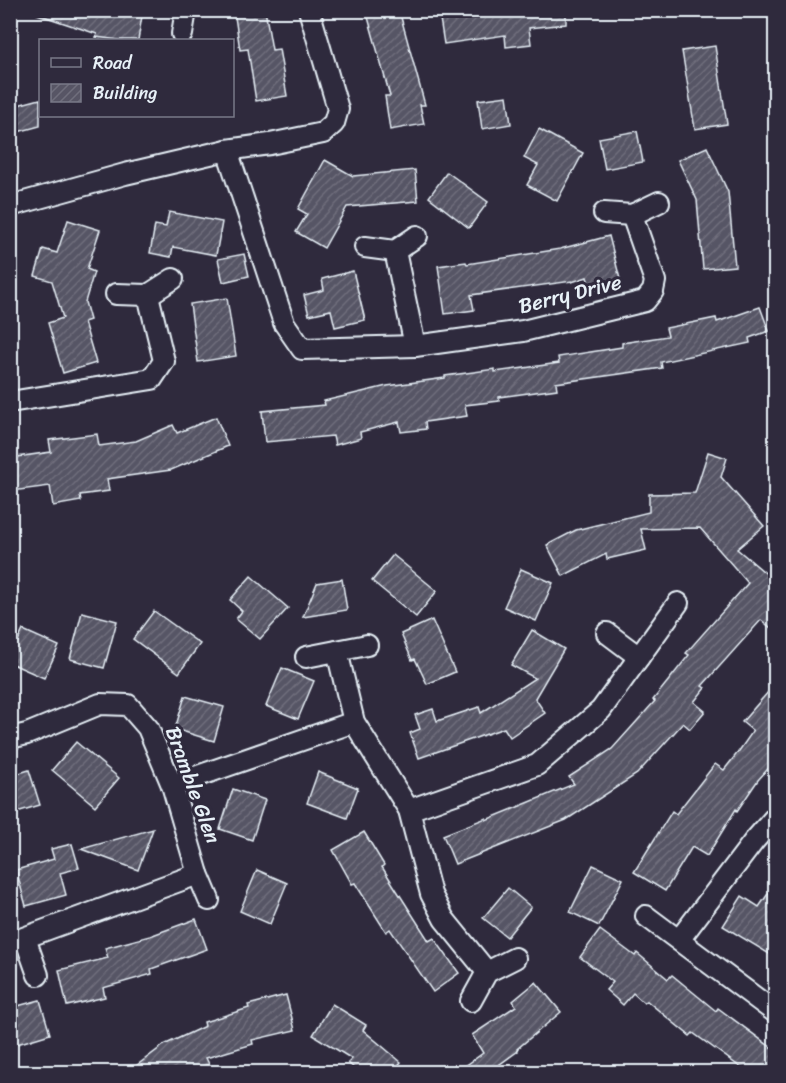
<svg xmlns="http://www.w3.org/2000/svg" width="786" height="1083" font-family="Sriracha,sans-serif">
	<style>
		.building { fill: url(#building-hatch); stroke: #e8f1f8; stroke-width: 1.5 }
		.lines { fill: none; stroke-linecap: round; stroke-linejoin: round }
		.street-casing { stroke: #e8f1f8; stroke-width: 24 }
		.street { stroke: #2f2a3d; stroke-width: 20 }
		.labels { text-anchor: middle; stroke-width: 6; stroke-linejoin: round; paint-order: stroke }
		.street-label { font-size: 21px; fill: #e8f1f8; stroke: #2f2a3d }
	</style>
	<defs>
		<pattern id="building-hatch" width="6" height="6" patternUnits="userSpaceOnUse" patternTransform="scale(1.5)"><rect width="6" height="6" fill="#575565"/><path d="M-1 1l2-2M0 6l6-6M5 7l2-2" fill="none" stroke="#6f6e7c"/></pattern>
	</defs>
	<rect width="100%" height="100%" fill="#2f2a3d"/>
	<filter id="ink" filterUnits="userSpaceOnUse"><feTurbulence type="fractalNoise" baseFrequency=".0167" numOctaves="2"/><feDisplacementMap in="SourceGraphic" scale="12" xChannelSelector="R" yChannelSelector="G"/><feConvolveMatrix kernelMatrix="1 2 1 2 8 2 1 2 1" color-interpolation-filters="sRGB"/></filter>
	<g filter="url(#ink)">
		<g class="building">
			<polygon points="38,10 143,10 138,40 119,40 96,37 97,34 37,14"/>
			<polygon points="234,10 265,10 272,50 279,49 287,96 256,101 248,49 240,50"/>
			<polygon points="366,10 399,10 425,105 420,105 424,124 390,130 385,96 390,96"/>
			<polygon points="451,10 566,10 566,24 529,28 531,44 506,47 505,35 444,44 439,12"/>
			<polygon points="715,46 727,124 695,129 682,51"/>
			<polygon points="507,96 511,124 482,129 478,100"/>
			<polygon points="40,99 40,126 10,134 10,107"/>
			<polygon points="539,129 583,153 557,201 527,185 538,165 524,158"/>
			<polygon points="637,131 643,162 605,169 599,138"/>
			<polygon points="707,147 728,192 735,266 703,269 697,200 678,160"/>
			<polygon points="325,160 353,176 415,170 418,201 347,207 324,248 296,232 307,214 298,209"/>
			<polygon points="447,172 488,202 469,228 429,197"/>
			<polygon points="169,212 222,222 216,255 173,247 171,257 150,253 155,225 166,227"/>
			<polygon points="68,220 100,230 87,269 94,272 85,302 90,320 84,322 96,363 63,373 48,323 63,318 52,281 35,276 43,249 57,253"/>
			<polygon points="609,236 621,283 591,291 587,277 572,282 572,281 471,295 474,310 445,314 438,266 466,262 467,264 560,249"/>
			<polygon points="244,254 249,276 223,282 218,259"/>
			<polygon points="353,271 365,320 335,327 331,310 309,315 304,295 324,290 322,279"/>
			<polygon points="227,298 236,356 198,362 190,304"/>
			<polygon points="760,307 769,331 749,338 750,343 661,362 662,368 556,383 557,389 499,397 499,401 465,405 467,416 425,422 426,429 401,432 399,422 360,432 361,438 335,445 333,436 265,442 262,411 325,405 324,401 387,386 445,378 445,376 495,369 495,372 559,363 558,357 622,347 622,343 668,336 666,328 716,318 717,322"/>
			<polygon points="216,417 228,446 171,470 107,479 109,491 80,495 81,501 53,506 50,486 12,491 10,458 51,452 49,440 97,434 99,446 136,441 173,425 177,433"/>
			<polygon points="708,452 727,458 721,477 764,526 737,549 776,582 776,632 761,620 702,686 705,688 694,702 705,711 690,729 683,723 637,774 566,820 455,864 443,835 486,818 486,820 574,784 569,777 612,749 655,701 653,700 689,655 686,653 748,583 700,528 641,529 646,550 607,559 606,554 563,576 547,545 576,530 649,512 649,494 695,493"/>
			<polygon points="393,555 437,591 416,617 372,581"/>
			<polygon points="521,569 553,583 536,621 504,607"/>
			<polygon points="251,576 288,608 260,639 236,619 242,611 230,600"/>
			<polygon points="342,579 347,610 303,617 317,583"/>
			<polygon points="154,611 200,644 179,673 133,639"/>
			<polygon points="82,612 117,621 104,668 70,659"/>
			<polygon points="432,620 455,672 427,684 415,659 412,660 401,634"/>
			<polygon points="23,630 59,646 44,678 10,663 10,658"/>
			<polygon points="532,630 564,649 535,698 545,713 510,737 504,728 419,758 410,733 420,729 415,715 433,709 437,721 479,707 481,713 535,678 511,665"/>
			<polygon points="282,668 314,681 298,719 266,706"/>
			<polygon points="776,683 776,760 758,780 737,811 736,809 707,856 692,847 665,891 634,872 672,811 676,814 715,764 724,770 739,751 753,731 742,722"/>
			<polygon points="185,696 224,707 214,741 175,729"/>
			<polygon points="76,742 119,778 95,806 52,770"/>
			<polygon points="29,770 40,805 10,814 10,776"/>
			<polygon points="318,772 358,788 347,818 307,803"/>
			<polygon points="233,789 265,800 252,840 220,829"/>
			<polygon points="153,829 138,870 81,849"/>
			<polygon points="364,832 384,865 382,867 429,941 434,938 459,973 433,992 390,929 386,932 355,883 352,884 333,850"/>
			<polygon points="72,844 79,868 60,873 66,895 26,906 16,870 54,859 51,849"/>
			<polygon points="593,865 623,879 599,926 570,912"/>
			<polygon points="257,870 287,883 270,924 240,911"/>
			<polygon points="776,882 776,958 723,926 742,896 759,907"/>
			<polygon points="508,888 531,907 507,937 483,918"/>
			<polygon points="196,919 207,949 151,969 152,974 103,988 105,997 67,1006 59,970 108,958 105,948 150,936"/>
			<polygon points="600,930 635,956 637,953 668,979 672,975 716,1011 718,1008 776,1051 776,1072 747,1072 693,1033 690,1036 647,1001 644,1003 633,993 623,1005 606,990 613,982 580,957"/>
			<polygon points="536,982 561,1012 517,1049 518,1051 489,1072 457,1072 483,1053 472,1035 516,1006 513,1001"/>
			<polygon points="286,995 295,1030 252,1040 253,1044 206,1058 209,1064 190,1072 128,1072 164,1045 205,1026 204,1022 249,1008 248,1005"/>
			<polygon points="40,1000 50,1034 17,1044 10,1021 10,1008"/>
			<polygon points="332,1004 366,1025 363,1030 401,1062 393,1072 359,1072 348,1063 352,1059 313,1035"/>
		</g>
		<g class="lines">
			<g class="street-casing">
				<g id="street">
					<polyline points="182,34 186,10"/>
					<polyline points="227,150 284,323 302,349 415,346 523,331 645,301 653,291 655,281 632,215"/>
					<polyline points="10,206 125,174 227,150 270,144 323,133 334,123 338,109 309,10"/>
					<polyline points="604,213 632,215 659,202"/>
					<polyline points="365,247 395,251 417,236"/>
					<polyline points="395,251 415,346"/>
					<polyline points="116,294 148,295 173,279"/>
					<polyline points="10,402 152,379 164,361 148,295"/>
					<polyline points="607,633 639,657"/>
					<polyline points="337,651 354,722 409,810 431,894 444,919 487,972"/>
					<polyline points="306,657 367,645"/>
					<polyline points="10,738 27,734 100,704 128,705 148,728 172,785 198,874 209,900"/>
					<polyline points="172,785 354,722"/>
					<polyline points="409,810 537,765 601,710 678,603"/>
					<polyline points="646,916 776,1013"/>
					<polyline points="25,938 38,975"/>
					<polyline points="679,940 754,841 776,816"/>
					<polyline points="10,943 198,874"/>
					<polyline points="471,1001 487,972 515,958"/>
				</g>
			</g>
			<use href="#street" class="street"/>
		</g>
	</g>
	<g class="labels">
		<g class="street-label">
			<text transform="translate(570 294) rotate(-14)" y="7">Berry Drive</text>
			<text transform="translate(193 785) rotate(70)" y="7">Bramble Glen</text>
		</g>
	</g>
	<rect width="786" height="1083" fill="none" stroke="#2f2a3d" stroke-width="36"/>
	<rect x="18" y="18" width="750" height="1047" fill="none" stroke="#e8f1f8" stroke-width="2" filter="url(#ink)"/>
	<rect x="39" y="39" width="195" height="78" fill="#2f2a3d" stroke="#797a88" stroke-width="1.5"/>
	<rect x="51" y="58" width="30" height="9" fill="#2f2a3d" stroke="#797a88" stroke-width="1.5"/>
	<text x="93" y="69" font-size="18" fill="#e8f1f8">Road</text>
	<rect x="51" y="84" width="30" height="18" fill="url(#building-hatch)" stroke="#797a88" stroke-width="1.5"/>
	<text x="93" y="99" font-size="18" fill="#e8f1f8">Building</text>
</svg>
